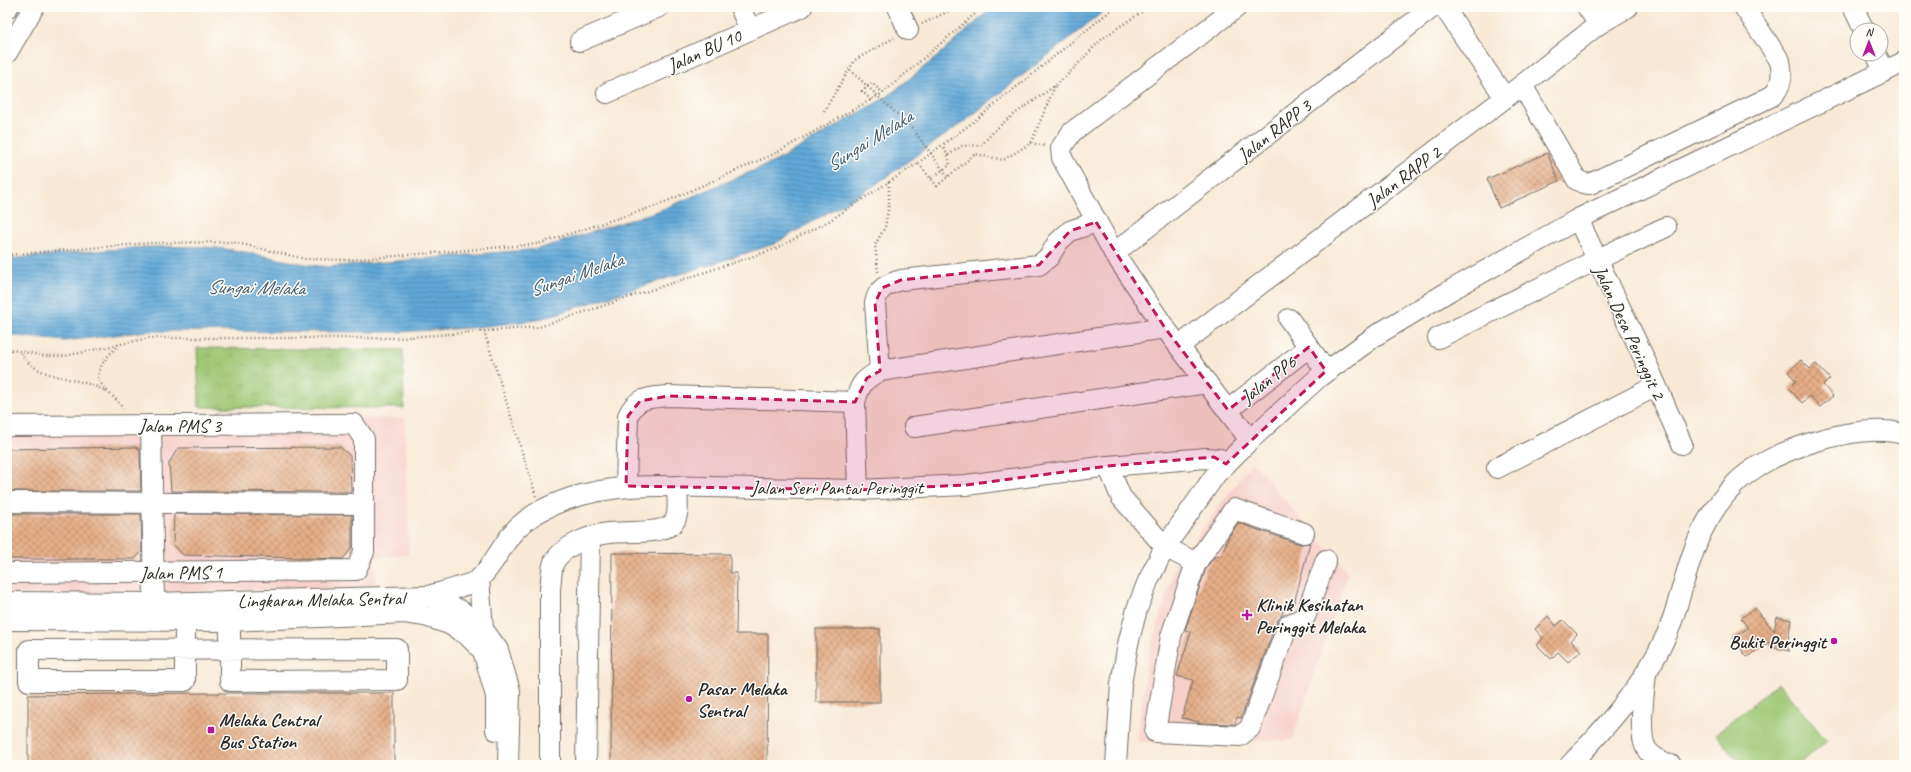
<svg xmlns="http://www.w3.org/2000/svg" width="1911" height="772" font-family="Caveat,sans-serif">
	<style>
		.built { fill: #f7d0cb }
		.grass { fill: url(#grass-tufts); stroke: #64784e }
		.garden { fill: #9dc672; stroke: #64784e }
		.water { fill: url(#water-rules); stroke: #466a82 }
		.building { fill: url(#building-cross-hatch) }
		.lines { fill: none; stroke-linecap: round; stroke-linejoin: round }
		.minor-casing { stroke: #736e67; stroke-width: 22 }
		.path { stroke: #736e67; stroke-width: 2.5; stroke-dasharray: 1 3; stroke-linecap: butt }
		.minor { stroke: #fff; stroke-width: 20 }
		.path-bridge { stroke: #736e67; stroke-width: 2.5; stroke-dasharray: 1 3; stroke-linecap: butt }
		.marked { fill: #c2185b; fill-opacity: 0.2; stroke: #c2185b; stroke-width: 3; stroke-dasharray: 8 5; stroke-linejoin: round }
		.poi-dot { fill: #b5179e; stroke: #fdfcf7; stroke-width: 1.5 }
		.labels { text-anchor: middle; stroke-width: 3; stroke-linejoin: round; paint-order: stroke }
		.street-label { font-size: 19px; fill: #2b2b2b; stroke: #fdfcf7 }
		.poi-label { font-size: 19px; font-weight: bold; fill: #2b2b2b; stroke: #fdfcf7; text-anchor: start }
		.water-label { font-size: 20px; font-style: italic; fill: #415d70; stroke: #fdfcf7 }
	</style>
	<defs>
		<pattern id="grass-tufts" width="24" height="20" patternUnits="userSpaceOnUse"><rect width="24" height="20" fill="#9dc672"/><path d="M3 7l-1-3M5 7V3M7 7l1-3M15 17l-1-3M17 17v-4M19 17l1-3" fill="none" stroke="#87aa63"/></pattern>
		<pattern id="water-rules" width="6" height="5" patternUnits="userSpaceOnUse"><rect width="6" height="5" fill="#62a8d8"/><path d="M0 2.5h6" fill="none" stroke="#5189af"/></pattern>
		<pattern id="building-cross-hatch" width="8" height="8" patternUnits="userSpaceOnUse"><rect width="8" height="8" fill="#e6af88"/><path d="M0 0l8 8M0 8l8-8" fill="none" stroke="#bb8f6f"/></pattern>
	</defs>
	<rect width="100%" height="100%" fill="#fdfcf7"/>
	<filter id="ink" filterUnits="userSpaceOnUse"><feTurbulence type="fractalNoise" baseFrequency=".025" numOctaves="2"/><feDisplacementMap in="SourceGraphic" scale="8" xChannelSelector="R" yChannelSelector="G"/><feConvolveMatrix kernelMatrix="1 2 1 2 8 2 1 2 1" color-interpolation-filters="sRGB"/></filter>
	<filter id="wash" filterUnits="userSpaceOnUse"><feTurbulence type="fractalNoise" baseFrequency=".012" numOctaves="4" result="noise"/><feDisplacementMap in="SourceGraphic" scale="16" xChannelSelector="R" yChannelSelector="G"/><feGaussianBlur stdDeviation="0.9" result="paint"/><feColorMatrix in="noise" values="0 0 0 0 0 0 0 0 0 0 0 0 0 0 0 0 0 1.4 0 .05"/><feComposite in="paint" operator="in"/></filter>
	<g filter="url(#wash)">
		<rect width="100%" height="100%" fill="#f8e9d6"/>
		<g class="built">
			<polygon points="405,418 409,555 375,557 376,588 7,595 7,419"/>
			<polygon points="1252,462 1348,573 1292,740 1137,742 1148,656 1175,567"/>
		</g>
		<polygon class="grass" points="197,348 403,350 404,408 199,407"/>
		<polygon class="garden" points="1778,683 1827,741 1798,765 1741,765 1716,734"/>
		<path class="water" d="M993 7H1109L965 121 872 187 774 244 537 320 469 328 397 332 148 331 65 341 7 335V259C72 254 139 244 204 247 246 249 286 263 327 267L538 249 658 211 776 161 888 96 938 56Z"/>
		<g id="blocks">
			<g class="building">
				<polygon points="1547,153 1559,181 1499,208 1487,179"/>
				<polygon points="1801,360 1810,369 1816,364 1830,379 1823,385 1833,396 1820,407 1810,396 1802,403 1789,388 1796,381 1788,372"/>
				<polygon points="136,447 140,450 141,491 7,491 7,449"/>
				<polygon points="340,447 350,456 351,492 171,491 169,463 178,448"/>
				<polygon points="7,514 141,514 142,551 135,559 7,559"/>
				<polygon points="174,514 352,515 352,548 343,559 183,555 173,544"/>
				<polygon points="1238,523 1300,544 1310,543 1294,603 1287,601 1281,617 1277,621 1241,718 1237,717 1235,724 1203,723 1182,718 1193,680 1177,676 1191,632 1185,630 1206,568 1216,555 1221,557 1229,536"/>
				<polygon points="612,553 730,554 730,573 737,573 736,634 768,634 767,765 611,765"/>
				<polygon points="1755,608 1774,631 1777,617 1791,620 1787,647 1790,651 1771,647 1769,642 1747,657 1733,638 1748,628 1741,618"/>
				<polygon points="1548,616 1556,626 1563,620 1577,634 1571,641 1581,651 1568,662 1558,652 1551,659 1537,645 1543,638 1535,629"/>
				<rect x="816" y="629" width="64" height="73"/>
				<polygon points="210,693 394,693 394,765 28,765 28,695"/>
			</g>
		</g>
	</g>
	<g filter="url(#ink)">
		<use href="#blocks" fill-opacity="0" stroke="#736e67" stroke-width="1"/>
		<g class="lines">
			<g class="minor-casing">
				<g id="minor">
					<polyline points="740,7 750,30"/>
					<polyline points="898,7 908,30"/>
					<polyline points="1237,7 1072,132 1061,148 1062,158 1114,253 1165,328 1250,440"/>
					<polyline points="1444,7 1505,98"/>
					<polyline points="1587,7 1599,24"/>
					<polyline points="1853,7 1864,30"/>
					<polyline points="7,8 8,7"/>
					<polyline points="580,41 659,7"/>
					<polyline points="7,53 34,7"/>
					<polyline points="1876,54 1884,71"/>
					<path d="M1522 85 1577 180 1583 183 1590 184 1772 96C1782 86 1783 75 1780 61L1744 7"/>
					<polyline points="607,93 802,7"/>
					<polyline points="1578,219 1645,360 1682,444"/>
					<polyline points="1114,253 1433,7"/>
					<polyline points="1289,319 1326,371"/>
					<polyline points="1438,338 1596,260 1666,227"/>
					<polyline points="1179,346 1522,85 1599,24 1628,7"/>
					<path d="M880 371 875 303C878 288 887 284 901 280L1039 265 1049 257 1058 242 1070 231 1096 222"/>
					<polyline points="1228,410 1309,347"/>
					<polyline points="151,425 154,603"/>
					<polyline points="7,426 354,424 364,439 364,552 356,570 7,573"/>
					<polyline points="914,427 1207,383"/>
					<polyline points="1108,466 1121,497 1165,547 1196,563 1171,636 1155,732 1240,736 1250,728 1288,625 1305,617 1326,560"/>
					<polyline points="1497,468 1656,386"/>
					<path d="M626 486 628 416C636 397 649 398 668 396L855 402"/>
					<path d="M858 490 855 402C860 384 864 379 880 371L1165 328"/>
					<polyline points="7,502 363,504"/>
					<polyline points="1196,563 1234,509 1304,533"/>
					<polyline points="479,579 483,629"/>
					<path d="M429 596C438 593 475 584 480 578 494 565 502 544 516 529 551 495 611 486 658 486L858 490 966 485 1108 466 1206 458 1220 459 1226 464"/>
					<polyline points="7,602 154,603 429,596 460,610 483,629 498,650 510,691 508,765"/>
					<polyline points="7,620 230,621 405,613 425,616 449,624 467,635 483,651 496,696 496,730"/>
					<path d="M185 621V681H29V650C152 650 274 649 397 649V680L230 681V621"/>
					<path d="M1646 672C1645 690 1636 737 1648 751 1654 759 1663 762 1671 765"/>
					<path d="M550 765V589C551 582 551 569 554 562 564 545 591 535 609 533 625 531 665 535 674 522 680 514 677 496 677 486"/>
					<polyline points="586,765 590,539"/>
					<polyline points="1116,765 1121,684 1128,644 1137,609 1148,581 1165,547 1216,474 1250,440 1319,377 1378,334 1451,290 1578,219 1904,62"/>
					<path d="M1570 765C1607 726 1645 684 1667 634 1681 601 1686 563 1702 531 1711 513 1723 496 1737 482 1770 451 1841 429 1886 431 1892 431 1898 433 1904 434"/>
				</g>
			</g>
			<g class="path">
				<polyline points="922,24 957,7"/>
				<polyline points="871,100 862,91 872,83 883,93"/>
				<polyline points="824,111 855,60 894,38"/>
				<polyline points="1031,143 1046,146"/>
				<path d="M948 155 962 146 982 145C1003 118 1027 107 1053 87 1071 74 1085 55 1101 40 1116 28 1134 18 1149 7"/>
				<polyline points="918,163 972,123 1115,7"/>
				<polyline points="931,178 950,165 948,155 942,146"/>
				<polyline points="7,255 150,243 233,242 305,259 348,260 538,244 656,206 774,154 883,93 983,7"/>
				<polyline points="878,272 875,245 885,227 889,205 889,182"/>
				<polyline points="484,331 536,496"/>
				<polyline points="7,349 45,356 65,356 149,338 397,338 539,327 775,249 829,221 918,163 937,186 975,154 1003,160 1031,143 1055,86"/>
				<path d="M21 353C41 389 100 369 123 409"/>
				<path d="M107 391 98 380C99 363 108 356 119 345"/>
			</g>
			<use href="#minor" class="minor"/>
			<polyline class="path-bridge" points="850,70 912,128 949,178"/>
		</g>
	</g>
	<path class="marked" d="M1096 222 1165 328 1228 410 1309 347 1326 371 1226 464 1214 457 1108 466 966 485 858 490 626 486 628 416 640 401 668 396 855 402 867 378 880 371 875 303 882 288 901 280 1039 265 1070 231Z"/>
	<g class="poi-dot">
		<path d="M1245 609h4v4h4v4h-4v4h-4v-4h-4v-4h4z"/>
		<circle cx="1834" cy="641" r="4"/>
		<circle cx="689" cy="699" r="4"/>
		<rect x="207" y="726" width="8" height="8" rx="2"/>
	</g>
	<g class="labels">
		<g class="street-label">
			<text transform="translate(704 50) rotate(-24)" y="7">Jalan BU 10</text>
			<text transform="translate(1274 130) rotate(-38)" y="7">Jalan RAPP 3</text>
			<text transform="translate(1403 176) rotate(-37)" y="7">Jalan RAPP 2</text>
			<text transform="translate(1630 332) rotate(65)" y="7">Jalan Desa Peringgit 2</text>
			<text transform="translate(1268 379) rotate(-38)" y="7">Jalan PP6</text>
			<text x="180" y="432">Jalan PMS 3</text>
			<text x="837" y="494">Jalan Seri Pantai Peringgit</text>
			<text transform="translate(181 572) rotate(-1)" y="7">Jalan PMS 1</text>
			<text transform="translate(321 599) rotate(-1)" y="7">Lingkaran Melaka Sentral</text>
		</g>
		<g class="poi-label">
			<text x="1256" y="611">Klinik Kesihatan<tspan x="1256" dy="22">Peringgit Melaka</tspan></text>
			<text x="1826" y="648" text-anchor="end">Bukit Peringgit</text>
			<text x="697" y="695">Pasar Melaka<tspan x="697" dy="22">Sentral</tspan></text>
			<text x="219" y="726">Melaka Central<tspan x="219" dy="22">Bus Station</tspan></text>
		</g>
		<g class="water-label">
			<text transform="translate(869 140) rotate(-32)" y="7">Sungai Melaka</text>
			<text transform="translate(576 274) rotate(-19)" y="7">Sungai Melaka</text>
			<text transform="translate(256 287) rotate(1)" y="7">Sungai Melaka</text>
		</g>
	</g>
	<rect width="1911" height="772" fill="none" stroke="#fdfcf7" stroke-width="24"/>
	<g transform="translate(1869 42)"><circle r="19" fill="#fdfcf7" stroke="#a9a8a5"/>
	<path d="M0-3L7 15L0 10L-7 15Z" fill="#b5179e"/>
	<text y="-6" font-size="11" font-weight="bold" text-anchor="middle" fill="#2b2b2b">N</text>
	</g>
</svg>
